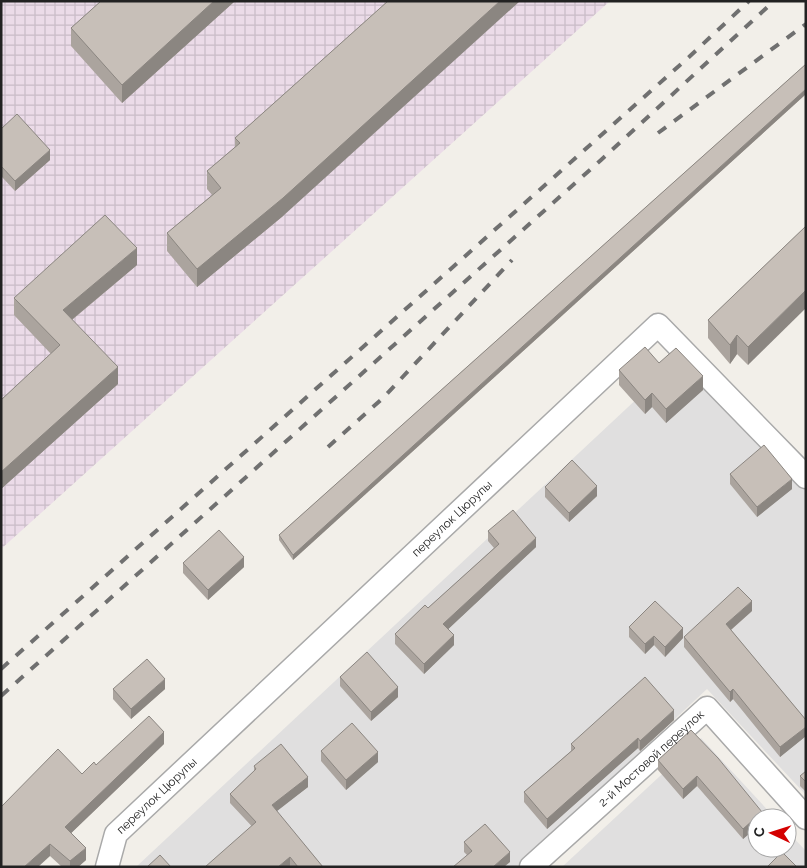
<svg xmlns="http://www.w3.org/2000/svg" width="807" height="868" font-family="Raleway,sans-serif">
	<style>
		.residential { fill: #e0dfdf }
		.industrial { fill: url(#industrial-grid) }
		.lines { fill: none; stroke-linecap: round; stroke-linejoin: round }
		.minor-casing { stroke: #a9a9a9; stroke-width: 25 }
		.minor { stroke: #fff; stroke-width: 22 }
		.rail { stroke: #707070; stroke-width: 4; stroke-dasharray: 10 10; stroke-linecap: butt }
		.wall { fill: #aba49e }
		.shaded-wall { fill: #8b8681 }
		.building { fill: #c7bfb8; stroke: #8b8681 }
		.labels { text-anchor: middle; stroke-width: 4.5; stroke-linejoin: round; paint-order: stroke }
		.street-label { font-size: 12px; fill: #222; stroke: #fff }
	</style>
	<defs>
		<pattern id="industrial-grid" width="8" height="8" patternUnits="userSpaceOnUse" patternTransform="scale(1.25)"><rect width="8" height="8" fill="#ebdbe8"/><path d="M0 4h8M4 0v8" fill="none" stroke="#c9bcc7"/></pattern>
	</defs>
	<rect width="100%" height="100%" fill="#f2efe9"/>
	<g class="residential">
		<polygon points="688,351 806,477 806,795 707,689 516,867 136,867"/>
		<polygon points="701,738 775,818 757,818 757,848 787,848 787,831 806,851 806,867 562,867"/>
	</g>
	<polygon class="industrial" points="1,1 610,1 1,549"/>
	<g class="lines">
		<g class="minor-casing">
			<g id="minor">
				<path id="s1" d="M107 867 116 834 658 325 806 477"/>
				<path id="s2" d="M531 867 707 708 806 818"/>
			</g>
		</g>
		<use href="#minor" class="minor"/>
		<g class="rail">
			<polyline points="658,133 806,24"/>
			<polyline points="328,447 383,398 512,260"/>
			<polyline points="1,669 689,57 749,1"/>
			<polyline points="1,696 601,160 774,1"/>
		</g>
	</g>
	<g class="wall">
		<polygon points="101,1 235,1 122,103 71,46 71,28"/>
		<polygon points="388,1 283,216 197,287 167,251 167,233 212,195 207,189 207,171 235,147 235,138"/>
		<polygon points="806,64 806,94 293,560 279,540 279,535"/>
		<polygon points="1,129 50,160 15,191 1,176"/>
		<polygon points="806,226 748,365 737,354 730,364 708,338 708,320"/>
		<polygon points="137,265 72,320 118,384 1,489 1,400 51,354 14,315 14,298"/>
		<polygon points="659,363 703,390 666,423 652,407 645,414 619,385 619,370"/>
		<polygon points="730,474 792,489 757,517 730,484"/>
		<polygon points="545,487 597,496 569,522 545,497"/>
		<polygon points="488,531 536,547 448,629 454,645 424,674 395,644 395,634 428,608 494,548 488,541"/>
		<polygon points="183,563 244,567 208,600 183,573"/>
		<polygon points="752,611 731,630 806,720 806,736 780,757 733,699 730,702 684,647 684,637"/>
		<polygon points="629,627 683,638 665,657 654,645 645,654 629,637"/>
		<polygon points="340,677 398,697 371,721 340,686"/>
		<polygon points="113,689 165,689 131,719 113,699"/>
		<polygon points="674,720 640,751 638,748 547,829 524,802 524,792 571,751 571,744"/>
		<polygon points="691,730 762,818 757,818 757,827 743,839 697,786 683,799 658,770 658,760"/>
		<polygon points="164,744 71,833 86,860 78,867 62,867 50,856 1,867 1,807 82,774 96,765"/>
		<polygon points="321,751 378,762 346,790 321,761"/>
		<polygon points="254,766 308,787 276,811 323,867 290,867 230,803 230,794 254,771"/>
		<polygon points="806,771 806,792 800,786 800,776"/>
		<polygon points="464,842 510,862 467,855 464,852"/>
	</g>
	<g class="shaded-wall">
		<polygon points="214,1 235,1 122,103 122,85"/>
		<polygon points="500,1 520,1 283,216 197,287 197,269"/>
		<polygon points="806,89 806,94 293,560 293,555"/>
		<polygon points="50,150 50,160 15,191 15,181"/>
		<polygon points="137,248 137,265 63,327 63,310"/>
		<polygon points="806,290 806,308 748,365 748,347"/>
		<polygon points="737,335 737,354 730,364 730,345"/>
		<polygon points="118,367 118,384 1,489 1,472"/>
		<polygon points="703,376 703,390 666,423 666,409"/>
		<polygon points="652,393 652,407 645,414 645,400"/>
		<polygon points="792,479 792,489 757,517 757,507"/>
		<polygon points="597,486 597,496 569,522 569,513"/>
		<polygon points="536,538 536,547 443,634 443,624"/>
		<polygon points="244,557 244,567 208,600 208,590"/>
		<polygon points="752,601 752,611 726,634 726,624"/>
		<polygon points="683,628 683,638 665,657 665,647"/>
		<polygon points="454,635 454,645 424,674 424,664"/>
		<polygon points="654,636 654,645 645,654 645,644"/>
		<polygon points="165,679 165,689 131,719 131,709"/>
		<polygon points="398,687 398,697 371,721 371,712"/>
		<polygon points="733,689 733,699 730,702 730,692"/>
		<polygon points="674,710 674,720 640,751 640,741"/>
		<polygon points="806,727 806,736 780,757 780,747"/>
		<polygon points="164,732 164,744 65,839 65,827"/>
		<polygon points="638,738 638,748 547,829 547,819"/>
		<polygon points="378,752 378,762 346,790 346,780"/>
		<polygon points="697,776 697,786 683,799 683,789"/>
		<polygon points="308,777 308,787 272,815 272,805"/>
		<polygon points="762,812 762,818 757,818 757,827 743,839 743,829"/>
		<polygon points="50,844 50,856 38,867 24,867"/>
		<polygon points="86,848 86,860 78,867 70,867 70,861"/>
		<polygon points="510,852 510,862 504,867 493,867"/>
		<polygon points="290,857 290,866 278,867"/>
	</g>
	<g class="building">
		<polygon points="101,1 214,1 122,85 71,28"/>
		<polygon points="388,1 500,1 283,198 197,269 167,233 221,188 207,171 240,143 235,138"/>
		<polygon points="806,64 806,89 293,555 279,535"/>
		<polygon points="17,114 50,150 15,181 1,166 1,129"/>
		<polygon points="105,215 137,248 63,310 118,367 1,472 1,400 60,345 14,298"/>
		<polygon points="806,226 806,290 748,347 737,335 730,345 708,320"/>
		<polygon points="645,347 659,363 676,348 703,376 666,409 652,393 645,400 619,370"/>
		<polygon points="764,445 792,479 757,507 730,474"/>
		<polygon points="572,460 597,486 569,513 545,487"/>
		<polygon points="513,510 536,538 443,624 454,635 424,664 395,634 425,605 428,608 499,544 488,531"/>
		<polygon points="219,530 244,557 208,590 183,563"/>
		<polygon points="738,587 752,601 726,624 806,720 806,727 780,747 733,689 730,692 684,637"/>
		<polygon points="655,601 683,628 665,647 654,636 645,644 629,627"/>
		<polygon points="367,652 398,687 371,712 340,677"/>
		<polygon points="147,659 165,679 131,709 113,689"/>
		<polygon points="645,677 674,710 640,741 638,738 547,819 524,792 575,748 571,744"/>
		<polygon points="149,716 164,732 65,827 86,848 70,861 50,844 24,867 1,867 1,841 2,840 1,839 1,807 58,749 82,774 94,762 96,765"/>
		<polygon points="352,723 378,752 346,780 321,751"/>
		<polygon points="691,730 718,758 762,812 743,829 697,776 683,789 658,760"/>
		<polygon points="281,744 308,777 272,805 323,867 298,867 290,857 278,867 205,867 256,822 230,794 256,769 254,766"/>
		<polygon points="806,771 806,782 800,776"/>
		<polygon points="485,824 510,852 493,867 453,867 472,851 464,842"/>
		<polygon points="782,852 797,867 767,867"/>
		<polygon points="160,855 171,867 147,867"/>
	</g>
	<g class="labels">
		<g class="street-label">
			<text dy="4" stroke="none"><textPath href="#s1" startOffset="495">переулок Цюрупы</textPath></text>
			<text dy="4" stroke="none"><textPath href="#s2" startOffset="162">2-й Мостовой переулок</textPath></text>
			<text dy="4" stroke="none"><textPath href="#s1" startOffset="90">переулок Цюрупы</textPath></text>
		</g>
	</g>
	<rect width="807" height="868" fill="none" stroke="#222222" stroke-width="5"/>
	<g transform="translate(772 833) rotate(274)"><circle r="24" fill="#ffffff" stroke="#a7a7a7"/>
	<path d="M0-4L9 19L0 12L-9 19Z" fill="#d40000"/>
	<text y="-8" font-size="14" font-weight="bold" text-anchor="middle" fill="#222222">С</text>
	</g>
</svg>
